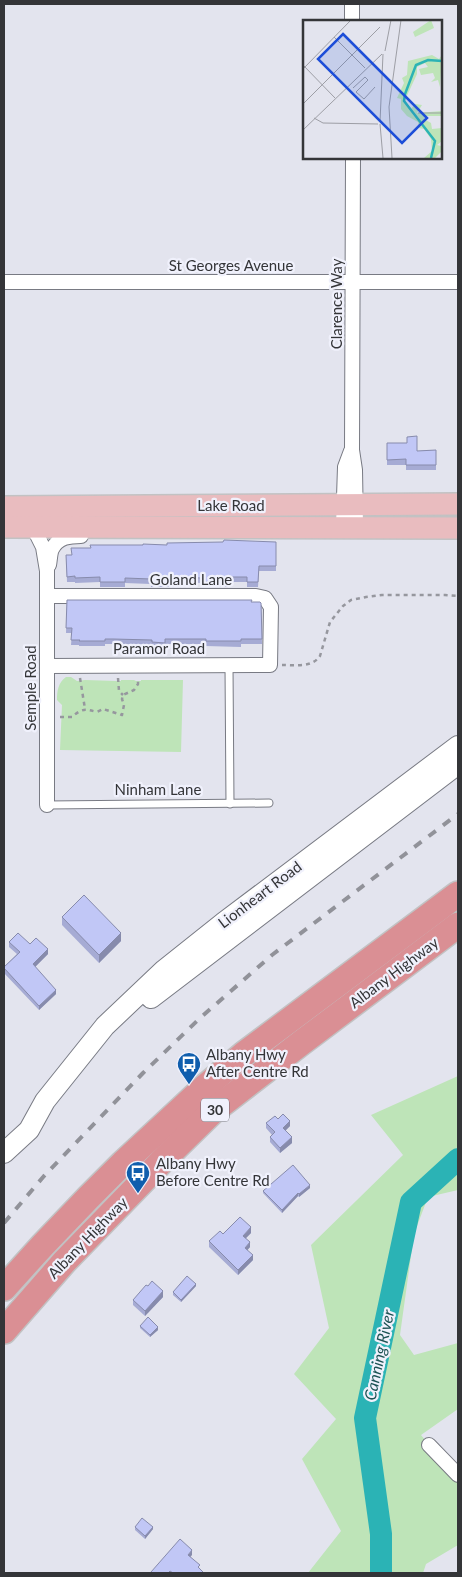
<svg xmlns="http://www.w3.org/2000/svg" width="462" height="1577" font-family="Lato,sans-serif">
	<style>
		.green { fill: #bee4b8 }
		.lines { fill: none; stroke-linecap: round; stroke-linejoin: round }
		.river { stroke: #2bb3b5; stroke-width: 22 }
		.lane-casing { stroke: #787a83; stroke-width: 9 }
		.street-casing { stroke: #787a83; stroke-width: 16 }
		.secondary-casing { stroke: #787a83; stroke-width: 22 }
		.primary-casing { stroke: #c2c2c3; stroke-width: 24 }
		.highway-casing { stroke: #c2c2c3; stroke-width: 28 }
		.path { stroke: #96979e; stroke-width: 2.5; stroke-dasharray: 4 4; stroke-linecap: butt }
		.lane { stroke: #fff; stroke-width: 7 }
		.street { stroke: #fff; stroke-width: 14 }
		.secondary { stroke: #fff; stroke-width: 20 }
		.primary { stroke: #e9bcbf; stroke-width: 21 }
		.highway { stroke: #da8f94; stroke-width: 25 }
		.rail { stroke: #919299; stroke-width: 4; stroke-dasharray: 9 9; stroke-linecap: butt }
		.wall { fill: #a6abd4 }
		.shaded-wall { fill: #878bac }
		.building { fill: #c1c7f6; stroke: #878bac }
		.labels { text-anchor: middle; stroke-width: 4.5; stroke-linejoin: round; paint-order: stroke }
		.shield { fill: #f0f1fc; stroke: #6c6d73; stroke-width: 1 }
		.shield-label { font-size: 14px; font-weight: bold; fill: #343538 }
		.street-label { font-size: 15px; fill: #343538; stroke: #f0f1fc }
		.poi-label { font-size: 15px; fill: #343538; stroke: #f0f1fc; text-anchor: start }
		.water-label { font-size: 16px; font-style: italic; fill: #1d5354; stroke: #f0f1fc }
		.inset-river { fill: none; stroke: #2bb3b5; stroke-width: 2.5 }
		.inset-road { fill: none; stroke: #9d9ea5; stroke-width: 1 }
		.view { fill: #1d4ed8; fill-opacity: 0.15; stroke: #1d4ed8; stroke-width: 2.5 }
		.inset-edge { fill: none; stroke: #343538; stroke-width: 2.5 }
	</style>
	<rect width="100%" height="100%" fill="#e3e4ee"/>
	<g class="green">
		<path d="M66 677H71L77 681 85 680 117 681H121V680H134L136 681H141V680H183L181 752 60 750 62 705 57 700C57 691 58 683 66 677Z"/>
		<polygon points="458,1076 458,1190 428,1197 414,1234 400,1335 414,1355 458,1343 458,1409 421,1435 454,1476 458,1477 458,1545 426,1564 423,1573 308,1573 341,1531 302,1459 336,1419 294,1374 329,1328 311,1245 403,1155 371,1115"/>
	</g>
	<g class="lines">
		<polyline class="river" points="381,1573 381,1534 365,1418 411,1202 458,1159"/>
		<g class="lane-casing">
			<g id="lane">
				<polyline points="229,666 230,804"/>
				<polyline points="47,805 269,803"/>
			</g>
		</g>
		<g class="street-casing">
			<g id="street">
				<polyline points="352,4 352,21"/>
				<polyline points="353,158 352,450 355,470 356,527"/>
				<polyline points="4,282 458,282"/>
				<polyline points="33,527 43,547 47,571 47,805"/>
				<polyline points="343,527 345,467 351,451"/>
				<path d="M49 565C50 560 50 553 52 549 58 537 70 536 81 536"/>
				<polyline points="47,596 256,596 265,598 271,607 270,665 48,666"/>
				<polyline points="429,1445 458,1475"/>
			</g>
		</g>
		<g class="secondary-casing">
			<g id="secondary">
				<polyline points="151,998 458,764"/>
				<polyline points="4,1153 29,1130 45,1101 105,1026 164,970 223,923 458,746"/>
			</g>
		</g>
		<g class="primary-casing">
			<g id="primary">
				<polyline points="4,507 458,504"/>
				<polyline points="4,527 458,528"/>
			</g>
		</g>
		<g class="highway-casing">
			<g id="highway">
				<polyline points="4,1288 43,1245 89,1197 123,1163 206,1086 244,1054 458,894"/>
				<polyline points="4,1331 64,1262 161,1162 213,1111 301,1043 458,925"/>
			</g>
		</g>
		<g class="path">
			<path d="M282 665C295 665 312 668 320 656L330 622 343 606 351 600 366 597 382 595H445L458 596"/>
			<polyline points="80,678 85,709"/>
			<polyline points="118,678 119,691 123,695"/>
			<path d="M60 717H72C82 708 85 709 97 712L103 709 122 715 124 705 122 699 123 695 134 690 138 684V679"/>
		</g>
		<use href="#lane" class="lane"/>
		<use href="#street" class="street"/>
		<use href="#secondary" class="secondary"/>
		<use href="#primary" class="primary"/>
		<use href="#highway" class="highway"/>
		<polyline class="rail" points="4,1223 44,1176 143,1073 199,1019 272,955 458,814"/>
	</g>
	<g class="wall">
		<polygon points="387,443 417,451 436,450 436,470 406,470 406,465 387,465"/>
		<polygon points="276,542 276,571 259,571 258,587 247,587 247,582 227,582 227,587 201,587 201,583 180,582 180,587 151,587 151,584 125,583 125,587 100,587 100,582 75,583 75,582 67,582 66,555 72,555 91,548 167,545"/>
		<polygon points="67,600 261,603 262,644 241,644 241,647 206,646 206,644 165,644 165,648 152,647 152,645 113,644 105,644 105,646 79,646 79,645 71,645 72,633 66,633"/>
		<polygon points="62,917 121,941 99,963 62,925"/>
		<polygon points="9,942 30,944 48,954 35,967 56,994 39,1010 4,973 4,967 17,954 9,947"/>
		<polygon points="278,1119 290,1126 285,1131 292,1143 280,1153 270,1142 270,1137 272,1135 266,1128 266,1123"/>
		<polygon points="310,1188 299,1197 298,1196 282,1213 263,1193 263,1191"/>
		<polygon points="251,1233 246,1238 250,1247 247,1250 253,1260 238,1275 209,1247 209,1241 223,1234"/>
		<polygon points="148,1286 163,1297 145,1316 133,1305 133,1300"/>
		<polygon points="196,1286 181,1302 173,1295 173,1292"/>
		<polygon points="140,1326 158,1330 150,1337 140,1328"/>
		<polygon points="135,1527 153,1529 145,1539 135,1530"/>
	</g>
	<g class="shaded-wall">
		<polygon points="121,933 121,941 99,963 99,955"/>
		<polygon points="48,949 48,954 33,969 33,964"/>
		<polygon points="56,990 56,994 39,1010 39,1006"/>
		<polygon points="290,1121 290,1126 283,1133 283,1128"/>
		<polygon points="292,1137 292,1143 280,1153 280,1148"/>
		<polygon points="310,1185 310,1188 299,1197 299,1194"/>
		<polygon points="298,1193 298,1196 282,1213 282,1210"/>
		<polygon points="251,1227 251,1233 243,1241 243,1236"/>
		<polygon points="250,1242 250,1247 245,1253 245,1248"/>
		<polygon points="253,1255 253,1260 238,1275 238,1270"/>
		<polygon points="196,1284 196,1286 181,1302 181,1300"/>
		<polygon points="163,1291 163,1297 145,1316 145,1311"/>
		<polygon points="158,1327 158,1330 150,1337 150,1335"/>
		<polygon points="153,1527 153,1529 145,1539 145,1536"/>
		<polygon points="192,1550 192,1555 188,1560 188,1555"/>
	</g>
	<g class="building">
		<polygon points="417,436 417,451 436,450 436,465 406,465 406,459 387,460 387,443 407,443 407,437"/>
		<polygon points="224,540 276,542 276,566 259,566 258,582 247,582 247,577 227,577 227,582 201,582 201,578 180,577 180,582 151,582 151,579 125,578 125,582 100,582 100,577 75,578 75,576 67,577 66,555 72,555 71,548 91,548 90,545 143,545 143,544 167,545 167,543 223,542"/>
		<polygon points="67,600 252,600 251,602 260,602 261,603 262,639 241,639 241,641 206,641 206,639 165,639 165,643 152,642 152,640 113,639 105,639 105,641 79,641 80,640 71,640 72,628 66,628"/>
		<polygon points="84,895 121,933 99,955 62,917"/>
		<polygon points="18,933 30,944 36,938 48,949 33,964 56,990 39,1006 4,968 4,967 20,952 9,942"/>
		<polygon points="283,1114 290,1121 283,1128 292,1137 280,1148 270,1137 275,1132 266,1123 275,1116 278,1119"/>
		<polygon points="293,1165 310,1185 299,1194 298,1193 282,1210 263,1191"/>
		<polygon points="240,1217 251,1227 243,1236 250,1242 245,1248 253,1255 238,1270 209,1241 220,1231 223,1234"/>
		<polygon points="187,1276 196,1284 181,1300 173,1292"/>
		<polygon points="152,1281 163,1291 145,1311 133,1300 146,1285 148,1286"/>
		<polygon points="148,1317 158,1327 150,1335 140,1326"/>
		<polygon points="142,1518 153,1527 145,1536 135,1527"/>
		<polygon points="180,1539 192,1550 188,1555 200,1565 198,1567 203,1572 202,1573 173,1573 170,1571 168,1573 152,1573 151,1572"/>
	</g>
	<defs>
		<g id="bus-pin" transform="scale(1.25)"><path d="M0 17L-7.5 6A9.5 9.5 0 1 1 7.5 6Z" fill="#105ead" stroke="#f0f1fc"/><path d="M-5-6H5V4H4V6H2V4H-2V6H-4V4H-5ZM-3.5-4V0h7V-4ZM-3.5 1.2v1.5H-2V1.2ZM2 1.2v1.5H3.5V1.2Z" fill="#fff"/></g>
	</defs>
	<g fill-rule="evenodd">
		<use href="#bus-pin" x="189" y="1064"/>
		<use href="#bus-pin" x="138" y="1173"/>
	</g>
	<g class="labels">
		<rect class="shield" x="201" y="1098.5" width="28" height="23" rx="4"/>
		<g class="shield-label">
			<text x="215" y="1115">30</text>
		</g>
		<g class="street-label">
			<text x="231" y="271">St Georges Avenue</text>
			<text transform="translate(337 304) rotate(-90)" y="5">Clarence Way</text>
			<text x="231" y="511">Lake Road</text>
			<text x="191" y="585">Goland Lane</text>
			<text x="159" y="654">Paramor Road</text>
			<text transform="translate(31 688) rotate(-90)" y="5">Semple Road</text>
			<text x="158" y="795">Ninham Lane</text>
			<text transform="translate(260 895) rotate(-37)" y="5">Lionheart Road</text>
			<text transform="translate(394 973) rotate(-37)" y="5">Albany Highway</text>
			<text transform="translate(88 1238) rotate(-46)" y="5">Albany Highway</text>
		</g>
		<g class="poi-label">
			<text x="206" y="1060">Albany Hwy<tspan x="206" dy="17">After Centre Rd</tspan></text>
			<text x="156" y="1169">Albany Hwy<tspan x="156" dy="17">Before Centre Rd</tspan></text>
		</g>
		<g class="water-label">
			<text transform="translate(379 1355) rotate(-78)" y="6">Canning River</text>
		</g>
	</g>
	<g transform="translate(303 20)">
		<rect width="139" height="139" fill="#e3e4ee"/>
		<path d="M128 0 131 8 112 17 110 12ZM129 35 136 39 139 35 137 67 135 60 128 62 132 58 130 53 118 55 116 49 125 47 122 43 114 47V54L102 80 108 89 112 84 119 85 114 93 139 91V96H122L121 99 128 103 129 109 139 108V121L134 125 138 126 139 131 132 138H121L129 131 128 119 121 109 116 108 115 102 104 96 98 89V79L94 78 101 63 99 58 104 55 105 41Z" fill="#bee4b8"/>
		<path class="inset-river" d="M128 138 132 121 101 81 102 74 113 45 125 40 139 41"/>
		<path class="inset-road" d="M31 17 62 48M82 31 88 0M0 45 32 78M0 49 48 0M50 68 62 57 65 60 53 72M53 72 61 79 72 67M0 84 77 7M115 93H139M11 98 20 103 75 104M77 102 80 34M77 104 80 138M0 110 79 34M89 138 86 87 98 0"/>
		<path class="view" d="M40 14 124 98 99 123 15 39Z"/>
		<rect width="139" height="139" class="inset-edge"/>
	</g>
	<rect width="462" height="1577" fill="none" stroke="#343538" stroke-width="10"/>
</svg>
